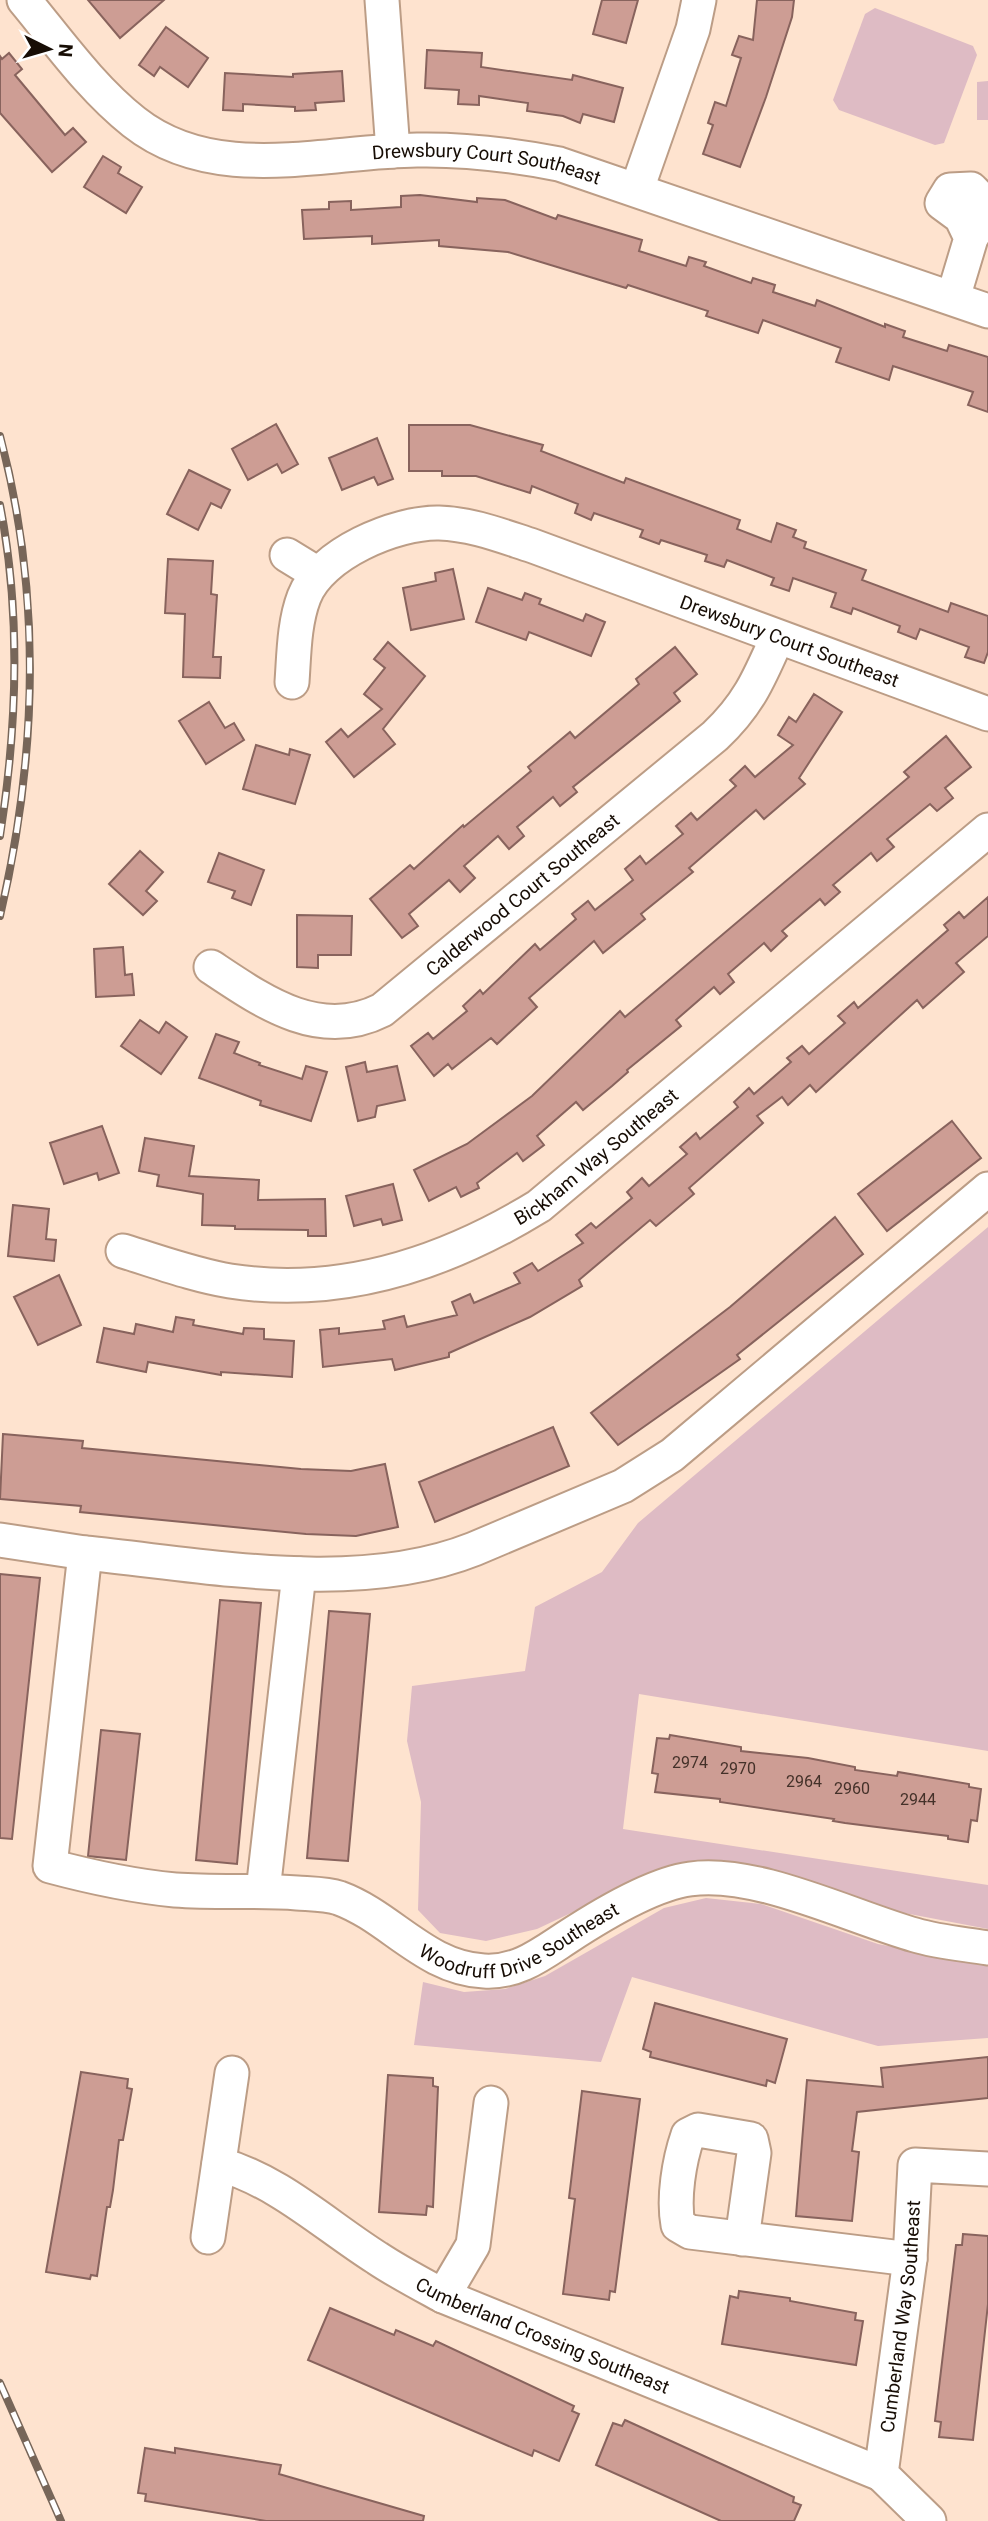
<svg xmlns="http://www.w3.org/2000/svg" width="988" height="2521" font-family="Roboto,sans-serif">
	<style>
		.green { fill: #debbc4 }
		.building { fill: #cd9d94; stroke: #88635d; stroke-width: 2 }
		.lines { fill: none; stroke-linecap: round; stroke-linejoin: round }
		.minor-casing { stroke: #bc9d86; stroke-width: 37 }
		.minor { stroke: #fff; stroke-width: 33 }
		.rail-casing { stroke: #776659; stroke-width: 8 }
		.rail { stroke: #fff; stroke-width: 5; stroke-dasharray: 16; stroke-linecap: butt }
		.labels { text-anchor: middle; stroke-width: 5; stroke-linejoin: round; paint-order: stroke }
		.number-label { font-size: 16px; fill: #443129 }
		.street-label { font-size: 19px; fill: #170d05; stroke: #fff }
	</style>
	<rect width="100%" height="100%" fill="#fee3cf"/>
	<g class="green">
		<polygon points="875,8 973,46 977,55 944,143 935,145 839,110 833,100 865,14"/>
		<polygon points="988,81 988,120 977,120 977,82"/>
		<polygon points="988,1227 988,1751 639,1694 623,1829 988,1885 988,1929 899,1912 789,1876 722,1862 673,1865 537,1929 486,1941 440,1933 418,1910 421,1802 407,1741 412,1686 525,1671 535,1607 602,1572 638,1523"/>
		<polygon points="706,1898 761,1904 878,1944 988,1965 988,2038 878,2046 632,1977 601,2062 414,2045 423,1982 464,1992 505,1989 545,1976 664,1908"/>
	</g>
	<g class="building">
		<polygon points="88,0 164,0 120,38"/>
		<polygon points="602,0 638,0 626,43 593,34"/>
		<polygon points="757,0 794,0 792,17 766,97 740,167 703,154 713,125 708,123 715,102 726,106 741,58 732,55 739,36 753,40"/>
		<polygon points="166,27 208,58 188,87 160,67 154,76 139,65"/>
		<polygon points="427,50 482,53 481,67 572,80 573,75 623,88 614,122 583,114 580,123 563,116 527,111 528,103 479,96 479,105 458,104 459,90 425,88"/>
		<polygon points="9,53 22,69 15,75 65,135 73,128 86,142 52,172 0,113 0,56 2,59"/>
		<polygon points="342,71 344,101 315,103 316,110 295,111 295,107 243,104 243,111 223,110 225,73 293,77 293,74"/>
		<polygon points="103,156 121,167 118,173 142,187 126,213 84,187"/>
		<polygon points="420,195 477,202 477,198 505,200 556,219 558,215 642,240 639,251 686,266 689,257 706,262 704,266 751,283 753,278 775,285 773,292 815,306 817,300 885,327 885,324 905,331 903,337 947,351 949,345 988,357 988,412 968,405 973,392 893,366 889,380 836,362 841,348 763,320 758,333 706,316 708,311 628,285 626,288 508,252 439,246 439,240 372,244 372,236 304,239 302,210 329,209 329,202 351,201 351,210 401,207 401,196"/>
		<polygon points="276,424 298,464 282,473 277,464 248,480 232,449"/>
		<polygon points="409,425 470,425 543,445 541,451 624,483 626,478 740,520 737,529 771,542 777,523 796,530 793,537 806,542 804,548 866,570 862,580 948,612 951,603 988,616 988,652 984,663 965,657 969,647 920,629 916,639 898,632 900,626 853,608 851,614 831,607 836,593 793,578 789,591 771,585 774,578 727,560 724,567 705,561 707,555 661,540 659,544 640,537 643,530 594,513 591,520 575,513 578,504 532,486 530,493 476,476 442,476 442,471 409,471"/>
		<polygon points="377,438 393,479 378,485 374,477 342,490 329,458"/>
		<polygon points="189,470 230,490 221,508 211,503 198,530 167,514"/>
		<polygon points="168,559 213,561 211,594 217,595 213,657 221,657 220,678 183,677 185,614 165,613"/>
		<polygon points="453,569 464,619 411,630 403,588 436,581 435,573"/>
		<polygon points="488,588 522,600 525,593 541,599 539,604 583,621 586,614 605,622 591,656 529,632 526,640 476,622"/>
		<polygon points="388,642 425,676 383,729 395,744 354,777 326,742 341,729 348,737 382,709 364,694 385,668 374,659"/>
		<polygon points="675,647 697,674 674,693 680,701 573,787 577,792 560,806 553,797 517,827 524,836 509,849 498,836 464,866 475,878 460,892 449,880 409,914 418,926 402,938 370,899 410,865 414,869 463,825 464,827 531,771 528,767 570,732 575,738 639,684 636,679"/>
		<polygon points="814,694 842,712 799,778 805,784 764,819 756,810 689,868 693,872 641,914 645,919 603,953 594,941 529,998 537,1007 497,1044 491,1038 452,1069 448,1064 434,1076 411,1046 428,1033 433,1039 467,1011 463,1006 480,990 483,994 535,944 540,950 576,919 572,914 588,901 595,910 633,880 625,869 640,856 646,864 683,834 676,826 691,813 697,820 736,786 730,780 745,766 755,777 793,745 778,735 789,717 796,722"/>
		<polygon points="209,702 225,728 234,723 244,740 206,764 179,721"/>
		<polygon points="946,736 971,767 945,788 953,798 937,811 930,804 887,839 894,847 877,861 871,853 833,885 840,892 825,905 820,899 782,931 787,936 771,951 764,943 728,974 734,982 720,994 714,987 676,1020 681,1026 627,1070 628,1072 612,1086 583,1110 576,1102 537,1136 544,1145 523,1161 517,1153 477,1183 479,1188 461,1197 456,1187 429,1201 414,1170 467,1144 532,1096 620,1011 625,1017 909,777 904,772"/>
		<polygon points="256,745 289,755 290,749 310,755 295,804 243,789"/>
		<polygon points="140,851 163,872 146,891 157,901 143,915 109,884"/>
		<polygon points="219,853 264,870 251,905 232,898 235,891 208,882"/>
		<polygon points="988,897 988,936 956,963 964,972 923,1008 917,1000 816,1092 810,1085 788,1105 782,1097 757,1116 763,1123 689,1188 694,1194 656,1226 650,1220 579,1280 582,1286 530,1317 449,1353 449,1357 395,1370 392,1359 323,1367 320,1330 339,1328 339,1334 385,1329 383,1321 404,1316 407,1327 457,1315 452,1302 470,1294 474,1303 520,1283 514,1273 532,1263 538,1271 583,1243 576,1235 591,1223 596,1228 632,1198 627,1192 642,1178 649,1186 687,1154 680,1147 696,1133 700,1139 738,1107 734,1102 749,1088 754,1094 791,1062 787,1058 802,1046 809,1054 845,1023 838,1016 854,1002 858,1008 948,930 944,925 959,912 964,918"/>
		<polygon points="297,915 352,916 351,955 318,955 318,968 297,967"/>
		<polygon points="123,947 125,975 132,974 134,995 96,997 94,949"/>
		<polygon points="140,1020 159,1033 166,1022 187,1037 161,1074 121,1046"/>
		<polygon points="216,1034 239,1042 234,1053 260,1063 259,1065 302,1079 306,1066 327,1072 311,1121 260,1105 261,1101 199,1078"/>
		<polygon points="365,1062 367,1072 397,1066 405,1100 377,1106 375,1117 358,1121 346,1067"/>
		<polygon points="952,1121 981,1158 887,1231 858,1194"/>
		<polygon points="102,1126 119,1173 99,1180 97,1173 64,1184 50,1143"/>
		<polygon points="145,1138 194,1146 189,1176 259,1180 258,1200 325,1199 326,1236 308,1236 308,1230 235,1229 235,1226 202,1225 203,1194 157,1186 159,1175 139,1171"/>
		<polygon points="393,1184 402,1220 383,1225 381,1219 354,1226 346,1196"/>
		<polygon points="13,1205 49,1209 46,1239 56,1240 54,1261 8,1256"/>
		<polygon points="835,1217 863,1254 737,1355 740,1359 618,1445 591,1413 730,1307"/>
		<polygon points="59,1275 81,1325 38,1345 14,1297"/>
		<polygon points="176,1317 194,1320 193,1325 243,1334 244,1328 264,1329 264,1339 294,1341 292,1377 221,1372 221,1375 148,1362 146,1372 97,1362 104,1328 134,1334 136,1324 173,1332"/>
		<polygon points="553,1427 569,1466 435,1522 419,1482"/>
		<polygon points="3,1434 83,1441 82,1448 301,1469 351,1471 385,1464 398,1527 356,1536 306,1534 80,1512 81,1506 0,1499"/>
		<polygon points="0,1574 40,1578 12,1839 0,1838"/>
		<polygon points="220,1600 261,1603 237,1864 196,1860"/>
		<polygon points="329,1611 370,1614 348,1861 307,1858"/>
		<polygon points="101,1730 140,1734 126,1860 88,1856"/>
		<polygon points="670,1735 741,1747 741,1751 808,1758 855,1767 855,1770 897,1776 898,1772 969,1784 969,1787 981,1789 977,1821 971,1820 968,1842 948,1839 948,1836 845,1823 833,1821 834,1819 720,1802 720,1799 655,1792 658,1774 652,1773 657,1738 669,1739"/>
		<polygon points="655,2003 787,2039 775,2083 767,2080 766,2086 650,2057 651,2052 643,2049"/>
		<polygon points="988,2057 988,2098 857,2112 852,2151 859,2152 852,2221 796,2216 807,2080 883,2087 881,2068"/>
		<polygon points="81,2072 128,2079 127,2088 132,2089 123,2140 119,2140 113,2190 110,2207 107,2207 97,2276 91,2275 90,2279 46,2272"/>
		<polygon points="388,2075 433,2078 433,2086 438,2087 433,2207 427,2206 426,2215 379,2212"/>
		<polygon points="582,2091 640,2099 615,2292 610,2291 609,2300 563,2294 575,2199 569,2198"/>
		<polygon points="963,2234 988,2236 988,2304 973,2440 939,2437 941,2422 935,2421 956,2245 962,2245"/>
		<polygon points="739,2291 790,2298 790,2301 856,2313 855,2320 863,2321 856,2365 722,2344 730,2296 738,2298"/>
		<polygon points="330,2308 394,2335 396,2330 433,2346 436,2341 574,2406 572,2411 579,2414 559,2461 534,2450 532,2456 308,2360"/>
		<polygon points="625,2420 794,2497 793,2502 801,2505 794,2521 721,2521 596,2465 613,2423 622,2426"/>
		<polygon points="145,2448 175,2453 175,2448 281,2465 279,2474 424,2516 423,2521 266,2521 145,2501 146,2494 138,2493"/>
	</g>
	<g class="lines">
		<g class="minor-casing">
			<g id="minor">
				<path id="s1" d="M24 0C58 41 91 88 134 122 215 186 324 151 417 150 465 149 512 155 559 164L988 311"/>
				<polyline points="382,0 393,151"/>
				<polyline points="637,189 693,29 699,0"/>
				<polyline points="953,298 971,238 961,217 942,203 950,190 971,189 984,202 985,215 971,238"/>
				<polyline points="287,555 318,574"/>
				<path id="s2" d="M292 682C294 654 294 623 304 597 320 554 396 522 439 523 472 524 502 536 533 546L988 714"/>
				<path id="s3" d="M211 967C262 1001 319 1042 382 1010L715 736C748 705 759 679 777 638"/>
				<path id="s4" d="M988 1189 672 1455 623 1486 474 1549C356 1596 207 1565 85 1553L50 1866C91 1877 133 1886 175 1890 216 1893 257 1890 297 1893 310 1894 327 1894 339 1898 391 1917 425 1968 484 1971 517 1973 540 1955 566 1938 598 1917 652 1884 690 1879 755 1869 851 1917 915 1935 938 1942 964 1944 988 1948"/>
				<path id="s5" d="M123 1251C159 1262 194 1275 230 1281 340 1298 446 1263 539 1206L988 830"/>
				<polyline points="0,1540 85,1553"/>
				<polyline points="263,1891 299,1574"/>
				<path id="s6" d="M219 2164C279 2181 325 2225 377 2258 398 2272 421 2284 443 2296L881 2474"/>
				<polyline points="208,2237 232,2073"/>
				<path d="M742 2239 754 2153 751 2139 698 2130 688 2135C679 2161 673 2198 678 2225L690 2232 910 2259"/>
				<polyline points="443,2296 473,2245 491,2103"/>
				<path id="s7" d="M929 2521 881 2474 910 2259 915 2165 988 2169"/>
			</g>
		</g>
		<use href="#minor" class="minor"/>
		<g class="rail-casing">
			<g id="rail">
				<path d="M0 436C42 594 37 758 0 916"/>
				<path d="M0 505C21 613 17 728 0 836"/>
				<polyline points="0,2383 61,2521"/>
			</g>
		</g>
		<use href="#rail" class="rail"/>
	</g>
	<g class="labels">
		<g class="number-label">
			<text x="690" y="1768">2974</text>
			<text x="738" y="1774">2970</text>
			<text x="804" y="1787">2964</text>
			<text x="852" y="1794">2960</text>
			<text x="918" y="1805">2944</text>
		</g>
		<g class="street-label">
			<text dy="7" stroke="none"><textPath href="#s1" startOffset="527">Drewsbury Court Southeast</textPath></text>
			<text dy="7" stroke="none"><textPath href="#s2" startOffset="618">Drewsbury Court Southeast</textPath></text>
			<text dy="7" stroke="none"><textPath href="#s3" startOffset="368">Calderwood Court Southeast</textPath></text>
			<text dy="7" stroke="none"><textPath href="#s5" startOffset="511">Bickham Way Southeast</textPath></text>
			<text dy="7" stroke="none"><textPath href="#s4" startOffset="1838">Woodruff Drive Southeast</textPath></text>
			<text dy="7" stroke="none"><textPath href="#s7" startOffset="226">Cumberland Way Southeast</textPath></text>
			<text dy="7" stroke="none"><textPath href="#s6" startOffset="368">Cumberland Crossing Southeast</textPath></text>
		</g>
	</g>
	<g transform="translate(49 49) rotate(95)" stroke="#ffffff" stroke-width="5" paint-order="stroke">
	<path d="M0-5L12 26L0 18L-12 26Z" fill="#170d05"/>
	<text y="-10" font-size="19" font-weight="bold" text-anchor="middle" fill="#170d05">N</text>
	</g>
</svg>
